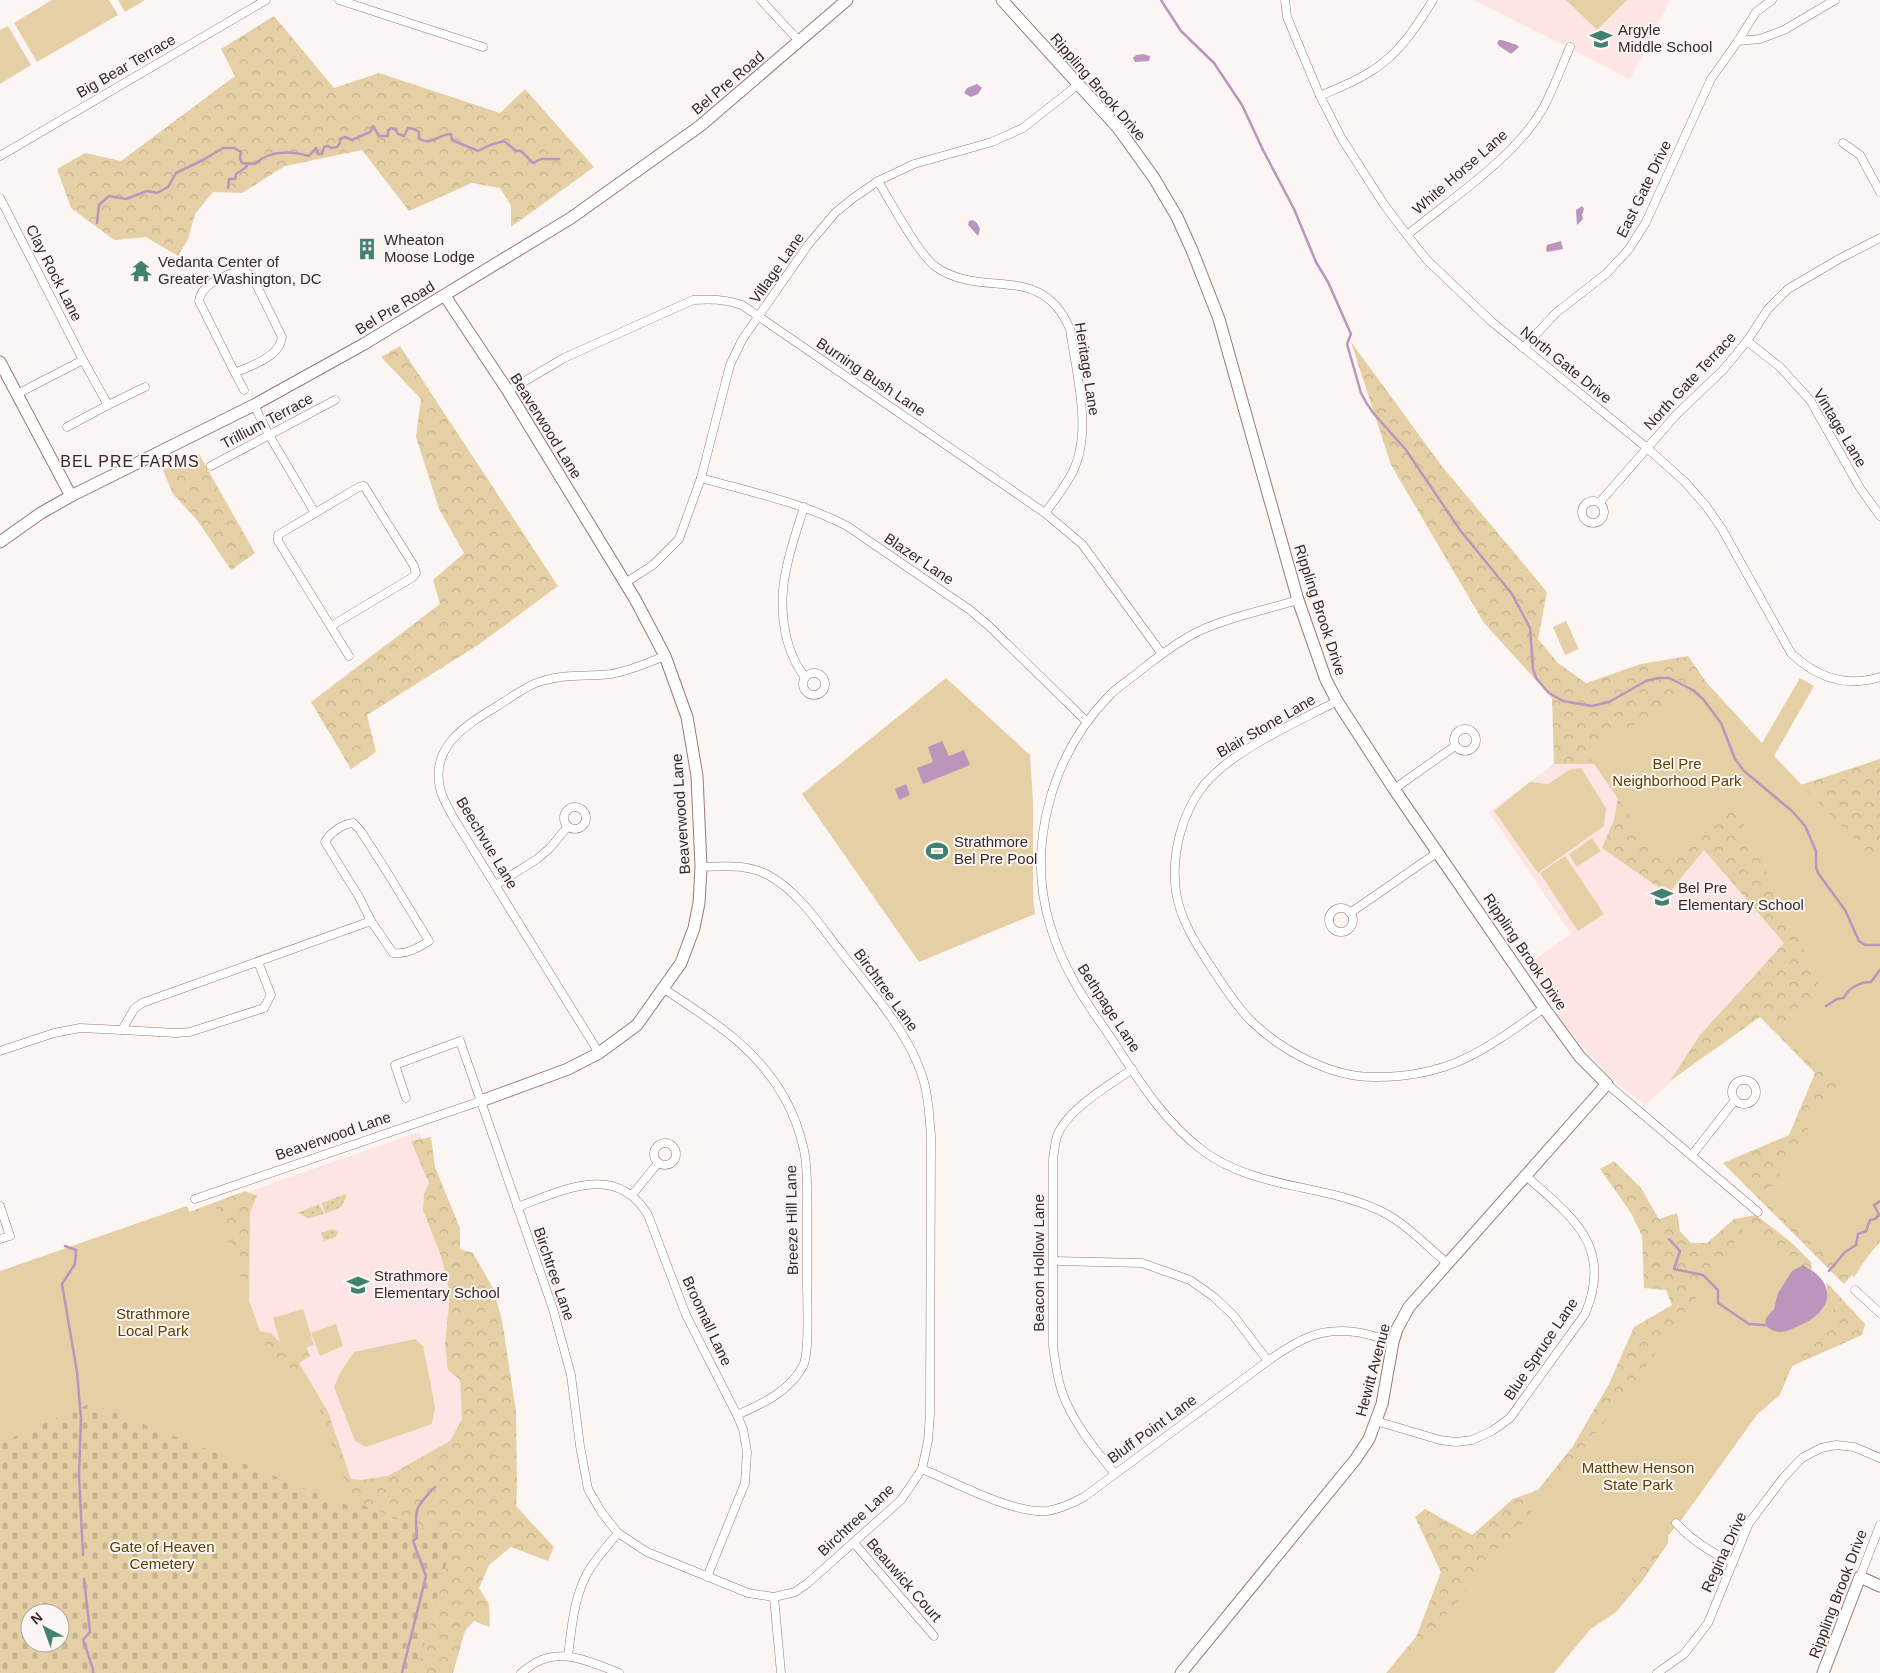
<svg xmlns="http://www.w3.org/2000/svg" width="1880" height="1673" font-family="Helvetica,sans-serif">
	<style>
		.built { fill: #fce5e2 }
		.grass { fill: url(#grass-dots) }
		.forest { fill: url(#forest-crowns) }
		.cemetery { fill: url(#cemetery-stones); fill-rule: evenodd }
		.park { fill: #e5d0a6 }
		.water { fill: #bc95bc }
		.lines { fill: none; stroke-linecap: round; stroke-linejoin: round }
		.stream { stroke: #bc95bc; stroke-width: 2.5 }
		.street-casing { stroke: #967c79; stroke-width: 9 }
		.secondary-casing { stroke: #967c79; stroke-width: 13 }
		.street { stroke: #fff; stroke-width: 8 }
		.secondary { stroke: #fff; stroke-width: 11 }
		.labels { text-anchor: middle; stroke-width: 4; stroke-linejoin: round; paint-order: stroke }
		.poi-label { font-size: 15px; fill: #352a29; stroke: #fbf5f4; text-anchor: start }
		.street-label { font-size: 15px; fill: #352a29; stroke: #fbf5f4 }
		.park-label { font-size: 15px; fill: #5b4200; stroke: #fbf5f4 }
		.neighbourhood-label { font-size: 16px; letter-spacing: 1px; fill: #352a29; stroke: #fbf5f4 }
	</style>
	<defs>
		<pattern id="grass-dots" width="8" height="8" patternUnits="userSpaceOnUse" patternTransform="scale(1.25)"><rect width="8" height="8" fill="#e5d0a6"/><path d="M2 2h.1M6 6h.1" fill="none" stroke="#c5b38f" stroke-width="1.8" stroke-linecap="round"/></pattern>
		<pattern id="forest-crowns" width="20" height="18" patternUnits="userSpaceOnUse" patternTransform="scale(1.25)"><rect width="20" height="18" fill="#e5d0a6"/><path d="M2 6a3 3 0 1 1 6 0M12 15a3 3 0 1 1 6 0" fill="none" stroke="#c5b38f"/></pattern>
		<pattern id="cemetery-stones" width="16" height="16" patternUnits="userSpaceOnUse" patternTransform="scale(1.25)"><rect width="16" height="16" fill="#e5d0a6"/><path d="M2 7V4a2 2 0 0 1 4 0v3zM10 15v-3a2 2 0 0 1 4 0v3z" fill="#c5b38f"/></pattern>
	</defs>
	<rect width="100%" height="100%" fill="#fbf5f4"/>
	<g class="built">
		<polygon points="1474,0 1670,0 1630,79"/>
		<polygon points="1586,752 1737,807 1821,987 1756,1006 1645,1105 1612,1079 1569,1031 1528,964 1571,934 1489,812 1554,764"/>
		<polygon points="419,1132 499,1363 468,1476 345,1484 271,1362 216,1207 264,1186"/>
	</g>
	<g class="grass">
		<polygon points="345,1194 347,1196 341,1207 325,1214 322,1203"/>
		<polygon points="319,1204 324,1214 308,1218 298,1213"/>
		<polygon points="333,1229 338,1232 336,1237 324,1241 321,1233"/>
	</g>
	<g class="forest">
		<polygon points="274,16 334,88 379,73 500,113 525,89 594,167 511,227 511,206 500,188 472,183 409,211 362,150 285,166 242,193 213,192 195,214 188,239 178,256 146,237 114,240 71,208 57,169 85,153 121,161 235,76 221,49"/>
		<polygon points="1351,342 1441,465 1547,592 1538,639 1558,663 1586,683 1641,664 1688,656 1728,713 1788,789 1880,759 1880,1242 1844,1284 1723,1163 1789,1135 1815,1073 1760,1017 1670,1081 1700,1035 1784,943 1704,850 1668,894 1602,848 1614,820 1618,797 1607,764 1554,764 1552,698 1484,623 1391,465"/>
		<polygon points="400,346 558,586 478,645 367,715 376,752 351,769 311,702 440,604 433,580 464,553 439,509 416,437 421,399 381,357"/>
		<polygon points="199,454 255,553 231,570 197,520 173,494 163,470"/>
		<polygon points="431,1137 435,1167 460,1228 460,1249 473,1253 493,1288 502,1320 516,1411 517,1492 516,1506 554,1547 548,1561 511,1547 489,1565 479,1588 489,1604 490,1627 474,1621 465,1631 453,1673 342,1673 0,1445 0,1300 82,1252 245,1191 257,1196 250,1212 249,1313 253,1330 271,1333 284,1346 305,1343 310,1356 299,1363 328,1412 351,1479 360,1480 388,1476 450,1441 462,1419 460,1380 448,1370 445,1345 450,1293 441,1256 423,1210 424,1194 429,1183 411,1141"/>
		<polygon points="1614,1161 1641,1188 1659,1219 1677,1213 1680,1231 1691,1243 1707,1243 1734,1219 1756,1215 1792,1243 1811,1262 1812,1270 1804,1265 1828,1292 1826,1283 1831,1287 1865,1324 1862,1335 1792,1366 1780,1395 1726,1441 1669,1517 1668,1543 1643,1580 1616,1612 1563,1648 1543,1673 1386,1673 1416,1637 1441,1572 1415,1517 1425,1509 1472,1535 1513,1499 1538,1490 1573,1446 1609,1384 1634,1327 1672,1305 1666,1290 1644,1288 1642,1236 1631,1213 1600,1169"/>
	</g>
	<path class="cemetery" d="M90 1403 453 1539 416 1673H0V1443ZM30 1613H60V1643H30Z"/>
	<g class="park">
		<polygon points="52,0 109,0 118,15 37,62 14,23"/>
		<polygon points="118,0 145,0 125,12"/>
		<polygon points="1566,0 1627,0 1597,30"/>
		<polygon points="8,26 31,65 0,84 0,30"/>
		<polygon points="1566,621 1579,649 1565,655 1553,627"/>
		<polygon points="946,678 1030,755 1033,803 1033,898 1035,914 919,962 802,794"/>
		<polygon points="1800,678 1814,686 1774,756 1871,857 1880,849 1880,1238 1854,1277 1764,1198 1842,1078 1786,1033 1820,986 1736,807 1663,864 1585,751 1708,684 1762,743"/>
		<polygon points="1581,768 1606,808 1604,826 1538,873 1494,811 1530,782 1548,784 1571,769"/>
		<polygon points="1592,838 1601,851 1577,867 1569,854"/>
		<polygon points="1565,856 1604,914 1578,931 1540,873"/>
		<polygon points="187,1206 191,1216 216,1207 271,1362 307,1375 354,1508 91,1403 0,1443 0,1271"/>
		<polygon points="1748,1223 1839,1301 1682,1519 1554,1673 1399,1673 1606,1420 1690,1306"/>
		<polygon points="303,1309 314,1345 284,1355 273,1318"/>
		<polygon points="336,1324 343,1346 320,1356 311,1333"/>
		<polygon points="415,1339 423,1346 435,1407 432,1424 366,1447 355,1441 334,1387 340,1373 354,1352"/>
	</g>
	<g class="water">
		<polygon points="1499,40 1502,40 1517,45 1519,47 1511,54 1499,46 1497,43"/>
		<polygon points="1143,54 1150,56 1149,61 1135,62 1133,58 1136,55"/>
		<polygon points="977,84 982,88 978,94 971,97 964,93 967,88"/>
		<polygon points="1582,206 1584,209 1582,215 1583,219 1577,225 1576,210"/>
		<polygon points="973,220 977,223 980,229 978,236 968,225 969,221"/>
		<polygon points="1561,241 1563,249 1547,252 1546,249 1547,245"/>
		<polygon points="942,741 949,756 964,750 970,765 923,784 917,768 933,762 928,747"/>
		<polygon points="906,784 910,795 899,800 895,789"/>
		<path d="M1803 1265C1834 1281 1836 1306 1805 1323 1797 1327 1787 1332 1779 1332 1773 1332 1769 1328 1765 1325L1766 1318 1774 1309 1778 1293 1792 1271Z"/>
	</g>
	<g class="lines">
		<g class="stream">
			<polyline points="1161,0 1181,31 1214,63 1242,105 1263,150 1294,209 1316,262 1328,282 1351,334 1347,344 1361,393 1367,404 1374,414 1406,450 1460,530 1512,594 1530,628 1533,669 1536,678 1541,684 1549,693 1563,701 1592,706 1609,702 1646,681 1658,678 1669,678 1693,690 1703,699 1721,723 1735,759 1744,771 1792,811 1805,826 1816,851 1816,867 1818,873 1845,910 1859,941 1865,945 1880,945"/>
			<polyline points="228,188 229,179 235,179 236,174 245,168 249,163"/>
			<path d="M97 223 99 205 109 196 126 199 147 191 157 193 168 187 176 173 203 160 223 148H234L241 152 240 158 242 163 255 164C270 150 291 151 309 156L316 148 318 154H322L324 147 328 146 331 148 337 147 340 143V139L345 137 352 140 370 132 373 126 379 136H388V130L391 128 396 130 398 134 404 136 408 128 414 129 419 132V139C433 146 438 134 451 134L452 140 478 151 490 145 504 141 516 151H521L533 163 541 159H559"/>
			<path d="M1826 1006 1837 999 1844 998C1848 988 1860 982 1871 982L1880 970"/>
			<polyline points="1669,1239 1680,1251 1674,1269 1703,1275 1718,1290 1718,1303 1749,1324 1765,1325"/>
			<polyline points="65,1246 76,1250 75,1264 62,1284 77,1372 81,1419 79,1475 83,1555"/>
			<polyline points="1829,1271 1845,1252 1856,1245 1858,1234 1866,1231 1870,1220 1875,1219 1879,1215 1874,1205 1880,1201"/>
			<polyline points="84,1579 90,1632 83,1640 93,1669 93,1673"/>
			<path d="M402 1673 426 1576 413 1541 417 1538C415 1508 414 1509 435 1487"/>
		</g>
		<g class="street-casing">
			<g id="street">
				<polyline points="339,0 483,47"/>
				<polyline points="761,0 800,42"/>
				<path d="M1285 0 1287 17 1320 96 1342 139 1383 203 1407 235 1427 260 1492 322 1646 447 1685 482 1706 506 1722 529 1791 653C1816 677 1845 688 1880 677"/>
				<polyline points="1738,41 1760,39 1784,30 1835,0"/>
				<path d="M1320 96C1338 88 1357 81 1373 70 1400 53 1416 27 1433 0"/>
				<polyline points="1843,143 1860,155 1880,192"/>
				<polyline points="0,156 266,0"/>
				<path d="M878 181C890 201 919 255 936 267 984 300 1041 261 1070 329 1076 373 1094 434 1071 475 1064 488 1054 501 1045 513"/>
				<polyline points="0,198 83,360 17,394"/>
				<path d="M1407 235C1450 200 1514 158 1542 110 1553 90 1561 68 1570 47"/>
				<path d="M238 270 246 272 252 276 282 337C280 357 252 365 235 373L199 301C202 283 222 278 238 270Z"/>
				<polyline points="1747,341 1780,367 1810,400 1860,488 1880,516"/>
				<polyline points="1523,348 1556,313 1607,273 1629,249 1646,222 1711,79 1738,41 1756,12 1772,0"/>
				<polyline points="235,373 244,390"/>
				<path d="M508 391 564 358 693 300C711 299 725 299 742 305L1045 513 1082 544 1162 654"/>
				<polyline points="108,405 145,387"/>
				<polyline points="254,405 269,435 315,513"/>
				<polyline points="67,427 108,405 83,360"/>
				<polyline points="211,466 335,400"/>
				<path d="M701 478C750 492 801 502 847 526L970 610 990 627 1087 722"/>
				<circle cx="1593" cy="512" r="11"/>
				<polyline points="1600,502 1676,415 1723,370 1747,341 1768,309 1788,289 1839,259 1880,238"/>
				<path d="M804 507C798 527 791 546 787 566 778 602 782 648 805 677"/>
				<polyline points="625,583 653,565 679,539 701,478 730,365 742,340 808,245 835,213 852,199 878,181 914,164 992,142 1023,128 1079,84"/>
				<path d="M1298 600C1265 610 1229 617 1197 632 1179 641 1162 654 1146 666 1135 676 1121 684 1110 695 1052 754 1026 845 1050 925 1062 966 1082 997 1107 1032 1135 1074 1161 1119 1202 1150 1252 1188 1319 1184 1374 1208 1402 1219 1424 1244 1447 1263"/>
				<polyline points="331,626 413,577 416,573 414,566 364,486 359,487 278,535 278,541 349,656"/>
				<circle cx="814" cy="684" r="11"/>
				<path d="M1337 701C1296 723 1234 749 1204 785 1181 814 1171 856 1176 892 1180 919 1196 944 1211 967 1223 985 1236 1006 1251 1021 1282 1051 1332 1078 1376 1077 1451 1077 1486 1049 1544 1008"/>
				<circle cx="1465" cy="740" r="11"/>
				<polyline points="1394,789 1455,746"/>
				<circle cx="575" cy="818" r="11"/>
				<path d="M353 823 360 830 387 872 429 941C418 948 406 955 393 953L371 921 359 897 325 842C330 833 342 824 353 823Z"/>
				<polyline points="496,885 537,859 550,848 568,826"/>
				<circle cx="1341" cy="920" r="12"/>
				<polyline points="1350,913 1438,852"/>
				<path d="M664 989C711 1020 755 1046 784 1097 793 1113 800 1132 804 1150 808 1169 807 1188 807 1207 807 1233 807 1258 807 1283 807 1300 810 1353 803 1366 789 1392 762 1404 737 1415"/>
				<polyline points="122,1030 176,1033 190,1032 264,1008 271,995 258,962"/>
				<polyline points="0,1051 54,1033 80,1028 122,1030 134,1009 142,1003 371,921"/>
				<path d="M599 1053 453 817C449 809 444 801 441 792 428 747 466 725 499 705 512 697 527 685 542 681 568 673 586 677 611 674 630 671 647 663 665 656"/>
				<circle cx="1744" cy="1092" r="12"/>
				<polyline points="1607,1084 1758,1212"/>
				<path d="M406 1098 395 1065 460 1041 553 1309 571 1375 580 1446 588 1489 602 1513 618 1533 647 1552 748 1593 774 1597 795 1592 808 1583 901 1500 922 1469 928 1441 930 1414 931 1135C929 1117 929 1099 924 1082 911 1035 870 989 841 952 819 924 799 892 768 875 747 864 725 866 701 867"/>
				<circle cx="665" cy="1154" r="11"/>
				<polyline points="1692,1155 1735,1100"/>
				<polyline points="632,1195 658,1163"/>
				<polyline points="195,1199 481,1101"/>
				<polyline points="0,1206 10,1236 0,1239"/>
				<path d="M517 1207C562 1191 616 1161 648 1215L686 1315 737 1415 743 1429 747 1452 745 1483 707 1577"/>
				<polyline points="1054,1261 1142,1263 1190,1280 1214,1297 1233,1315 1268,1361"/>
				<polyline points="1855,1290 1880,1313"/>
				<path d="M1376 1421 1440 1440 1456 1442 1472 1440 1492 1431 1510 1418 1585 1314C1614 1246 1572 1217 1526 1176"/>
				<path d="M922 1469C955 1482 1012 1514 1047 1511 1060 1509 1073 1503 1084 1497L1268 1361C1296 1341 1319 1327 1355 1332 1368 1333 1381 1339 1393 1342"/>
				<path d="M1115 1474C1095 1449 1073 1423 1062 1392 1057 1377 1055 1361 1053 1346V1159C1054 1152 1055 1143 1057 1136 1068 1108 1109 1086 1132 1069"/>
				<path d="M1676 1523C1692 1541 1710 1552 1732 1562"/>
				<polyline points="854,1543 934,1636"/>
				<polyline points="1860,1577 1880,1525"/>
				<polyline points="774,1597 781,1673"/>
				<path d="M568 1656C572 1625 574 1593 591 1567 599 1555 609 1544 618 1533"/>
				<path d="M521 1673C526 1669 531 1665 537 1662 564 1648 593 1663 619 1673"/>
				<polyline points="1657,1673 1684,1654 1708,1623 1749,1523 1784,1477 1802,1458 1821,1448 1836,1445 1854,1447 1880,1458"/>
			</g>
		</g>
		<g class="secondary-casing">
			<g id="secondary">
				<polyline points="1002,0 1118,128 1154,178 1177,217 1192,250 1219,319 1298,600 1326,680 1337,701 1394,789 1544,1008 1580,1057 1607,1084 1409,1307 1397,1329 1393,1342 1382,1404 1369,1439 1355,1460 1181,1673"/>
				<polyline points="445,296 508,391 635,599 665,656 687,717 697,776 701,867 699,903 694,928 681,963 637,1025 599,1053 568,1069 481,1101"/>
				<polyline points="0,362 71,496"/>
				<polyline points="0,542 41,513 71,496 254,405 364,344 571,218 700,126 847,0"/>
				<polyline points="1823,1673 1860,1577 1880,1586"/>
			</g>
		</g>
		<use href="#street" class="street"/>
		<use href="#secondary" class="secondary"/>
	</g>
	<defs>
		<g id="school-bare" transform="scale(1.725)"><path d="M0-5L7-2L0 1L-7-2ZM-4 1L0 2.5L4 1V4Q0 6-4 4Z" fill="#418170" stroke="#fbf5f4" stroke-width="2.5" paint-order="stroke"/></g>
		<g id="building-bare" transform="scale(1.725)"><path d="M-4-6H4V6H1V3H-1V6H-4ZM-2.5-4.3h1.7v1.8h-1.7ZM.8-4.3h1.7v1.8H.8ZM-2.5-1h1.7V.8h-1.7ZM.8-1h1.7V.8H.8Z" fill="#418170" stroke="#fbf5f4" stroke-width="2.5" paint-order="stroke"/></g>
		<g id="temple-bare" transform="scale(1.725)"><path d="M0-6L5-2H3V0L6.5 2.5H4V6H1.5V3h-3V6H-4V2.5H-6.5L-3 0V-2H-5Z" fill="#418170" stroke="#fbf5f4" stroke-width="2.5" paint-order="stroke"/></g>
		<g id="stadium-bare" transform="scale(1.725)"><path d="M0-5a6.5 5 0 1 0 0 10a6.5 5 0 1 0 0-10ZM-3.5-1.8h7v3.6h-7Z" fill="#418170" stroke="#fbf5f4" stroke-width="2.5" paint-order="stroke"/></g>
	</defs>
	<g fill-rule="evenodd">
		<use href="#school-bare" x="1601" y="39"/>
		<use href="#building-bare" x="367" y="249"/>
		<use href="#temple-bare" x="141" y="271"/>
		<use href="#stadium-bare" x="937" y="851"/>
		<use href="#school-bare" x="1662" y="897"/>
		<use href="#school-bare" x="358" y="1285"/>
	</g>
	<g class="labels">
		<g class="poi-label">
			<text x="1618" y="35">Argyle<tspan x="1618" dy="17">Middle School</tspan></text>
			<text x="384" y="245">Wheaton<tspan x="384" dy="17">Moose Lodge</tspan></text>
			<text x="158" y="267">Vedanta Center of<tspan x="158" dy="17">Greater Washington, DC</tspan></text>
			<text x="954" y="847">Strathmore<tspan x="954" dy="17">Bel Pre Pool</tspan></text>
			<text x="1678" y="893">Bel Pre<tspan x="1678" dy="17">Elementary School</tspan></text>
			<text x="374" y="1281">Strathmore<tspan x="374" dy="17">Elementary School</tspan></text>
		</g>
		<g class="street-label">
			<text transform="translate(126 66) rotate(-30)" y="5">Big Bear Terrace</text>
			<text transform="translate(728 83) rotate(-40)" y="5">Bel Pre Road</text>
			<text transform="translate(1098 87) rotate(49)" y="5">Rippling Brook Drive</text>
			<text transform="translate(1460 172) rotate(-41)" y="5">White Horse Lane</text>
			<text transform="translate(1644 189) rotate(-64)" y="5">East Gate Drive</text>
			<text transform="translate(777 268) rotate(-55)" y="5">Village Lane</text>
			<text transform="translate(54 273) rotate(63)" y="5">Clay Rock Lane</text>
			<text transform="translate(395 308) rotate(-31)" y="5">Bel Pre Road</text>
			<text transform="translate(1566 365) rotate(39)" y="5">North Gate Drive</text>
			<text transform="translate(1087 369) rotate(81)" y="5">Heritage Lane</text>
			<text transform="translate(871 377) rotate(34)" y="5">Burning Bush Lane</text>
			<text transform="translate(1690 381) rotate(-47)" y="5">North Gate Terrace</text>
			<text transform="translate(267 421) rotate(-28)" y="5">Trillium Terrace</text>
			<text transform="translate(546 426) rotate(58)" y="5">Beaverwood Lane</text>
			<text transform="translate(1840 428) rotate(59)" y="5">Vintage Lane</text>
			<text transform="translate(919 559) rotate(34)" y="5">Blazer Lane</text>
			<text transform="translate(1320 610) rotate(72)" y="5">Rippling Brook Drive</text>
			<text transform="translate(1266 726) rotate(-30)" y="5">Blair Stone Lane</text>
			<text transform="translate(681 814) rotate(-94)" y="5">Beaverwood Lane</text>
			<text transform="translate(487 843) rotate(59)" y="5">Beechvue Lane</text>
			<text transform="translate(1525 952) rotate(56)" y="5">Rippling Brook Drive</text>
			<text transform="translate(886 990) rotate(54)" y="5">Birchtree Lane</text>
			<text transform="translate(1109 1008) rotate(57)" y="5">Bethpage Lane</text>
			<text transform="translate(333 1136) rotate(-19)" y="5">Beaverwood Lane</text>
			<text transform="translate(792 1220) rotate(-91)" y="5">Breeze Hill Lane</text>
			<text transform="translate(1039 1263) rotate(-90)" y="5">Beacon Hollow Lane</text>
			<text transform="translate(554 1274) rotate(71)" y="5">Birchtree Lane</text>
			<text transform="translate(707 1321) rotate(65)" y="5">Broomall Lane</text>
			<text transform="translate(1541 1349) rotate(-56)" y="5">Blue Spruce Lane</text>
			<text transform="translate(1373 1370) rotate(-75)" y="5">Hewitt Avenue</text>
			<text transform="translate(1152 1429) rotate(-36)" y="5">Bluff Point Lane</text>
			<text transform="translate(856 1520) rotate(-43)" y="5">Birchtree Lane</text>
			<text transform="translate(1724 1552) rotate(-65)" y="5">Regina Drive</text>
			<text transform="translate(904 1580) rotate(49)" y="5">Beauwick Court</text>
			<text transform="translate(1838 1594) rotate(-69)" y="5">Rippling Brook Drive</text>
		</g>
		<g class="park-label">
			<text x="1677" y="769">Bel Pre<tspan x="1677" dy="17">Neighborhood Park</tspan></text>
			<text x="153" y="1319">Strathmore<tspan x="153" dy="17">Local Park</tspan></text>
			<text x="1638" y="1473">Matthew Henson<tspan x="1638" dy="17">State Park</tspan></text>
			<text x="162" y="1552">Gate of Heaven<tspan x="162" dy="17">Cemetery</tspan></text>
		</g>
		<g class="neighbourhood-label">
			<text x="130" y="467">BEL PRE FARMS</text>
		</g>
	</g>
	<g transform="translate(45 1628) rotate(319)"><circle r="24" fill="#fbf5f4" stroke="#aca4a3"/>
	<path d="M0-4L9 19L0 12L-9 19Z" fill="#418170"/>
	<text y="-8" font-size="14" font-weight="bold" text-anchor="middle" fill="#352a29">N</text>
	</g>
</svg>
